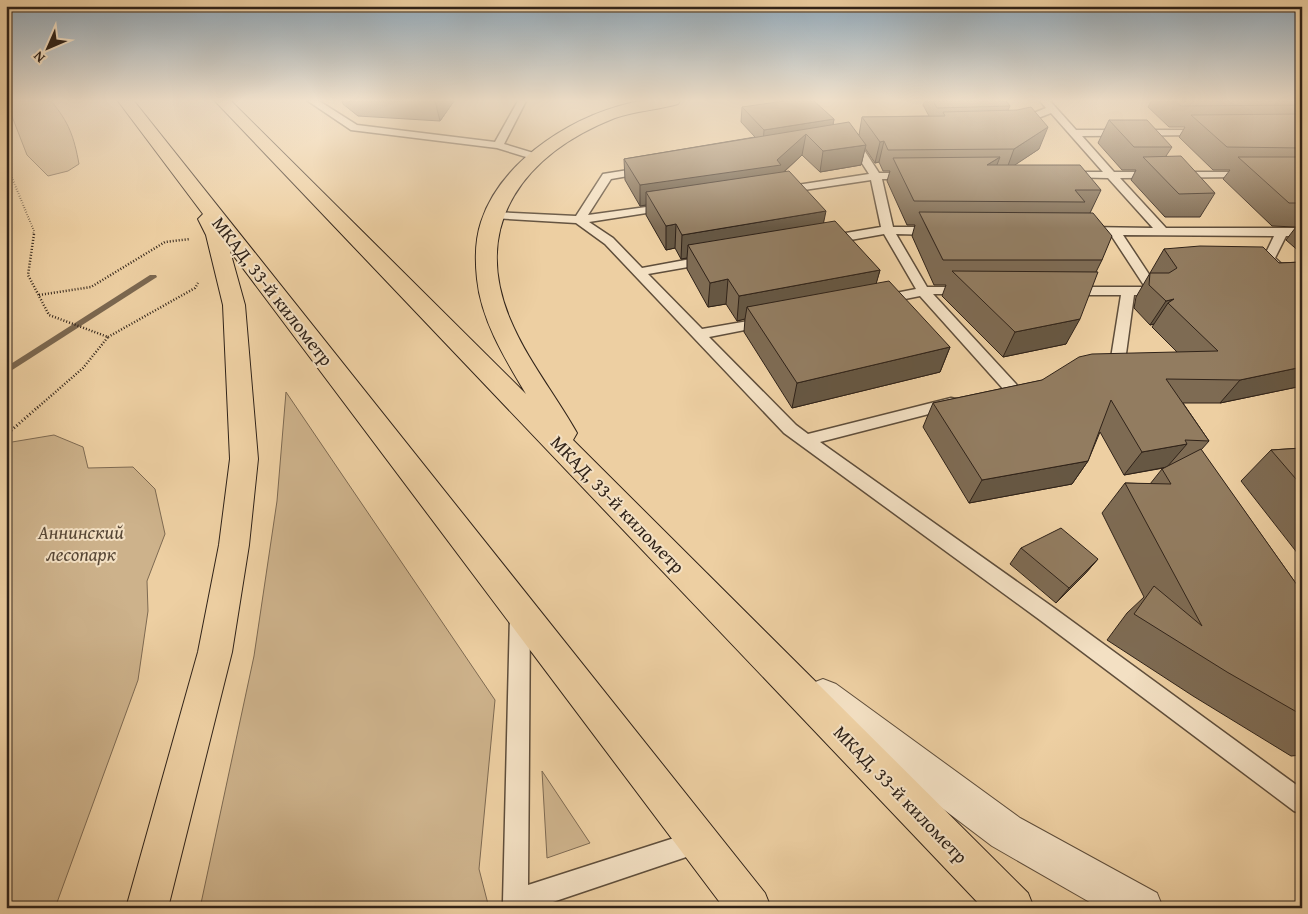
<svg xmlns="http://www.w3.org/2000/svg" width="1308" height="914" font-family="'Gentium Book Plus',serif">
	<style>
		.green { fill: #cdb28b; stroke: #7e6a52 }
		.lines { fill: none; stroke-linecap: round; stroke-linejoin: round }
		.stream { fill: #7b674f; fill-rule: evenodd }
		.lane-casing { stroke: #5f4e3b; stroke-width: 3 }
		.street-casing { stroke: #5f4e3b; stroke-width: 2 }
		.highway-casing { stroke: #302319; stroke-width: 2 }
		.path-far2 { stroke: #302319; stroke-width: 2; stroke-dasharray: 0.5 2; stroke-linecap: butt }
		.path-far1 { stroke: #302319; stroke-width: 2.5; stroke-dasharray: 1 2; stroke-linecap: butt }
		.path { stroke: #302319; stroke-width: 3; stroke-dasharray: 1 2.5; stroke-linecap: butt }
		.lane { fill: #f3e0c3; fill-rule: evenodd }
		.street { fill: #f3e0c3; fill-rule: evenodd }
		.highway { fill: #edcfa2; fill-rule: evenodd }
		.wall { fill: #7e6b53; stroke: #302319 }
		.shaded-wall { fill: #665743; stroke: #302319 }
		.building { fill: #927c60; stroke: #302319 }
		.labels { text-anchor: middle; stroke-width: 4; stroke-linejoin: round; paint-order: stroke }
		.street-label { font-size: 19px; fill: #302319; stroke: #f3e0c3 }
		.park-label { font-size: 19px; font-style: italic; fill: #574736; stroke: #f3e0c3 }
	</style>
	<rect width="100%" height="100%" fill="#edcfa2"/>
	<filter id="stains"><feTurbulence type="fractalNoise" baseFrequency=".004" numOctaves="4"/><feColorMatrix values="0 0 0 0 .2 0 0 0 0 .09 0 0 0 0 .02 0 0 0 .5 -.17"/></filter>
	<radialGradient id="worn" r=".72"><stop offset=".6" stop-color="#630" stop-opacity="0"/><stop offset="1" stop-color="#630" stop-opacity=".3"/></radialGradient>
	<g class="green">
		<path d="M6 101H51C69 122 74 137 79 164L68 171 48 176 27 155Z"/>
		<polygon points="286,392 495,700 479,869 489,908 200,908 254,656 277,501"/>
		<polygon points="54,435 83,447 88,468 133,467 155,489 165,534 147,581 148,611 138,680 55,908 6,908 6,443"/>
		<polygon points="542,771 590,843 547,858"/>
	</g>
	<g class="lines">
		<polygon class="stream" points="150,275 156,275 157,277 6,374 6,367"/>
		<g class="lane-casing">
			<g id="lane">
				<polygon points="308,101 319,101 357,125 495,142 518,101 526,101 504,144 540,155 541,157 536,160 497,148 351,130"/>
				<path d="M1040 101H1050L1076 130H1208V134L1205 135 1082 136 1114 172H1252L1253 174 1252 176 1248 177 1120 178 1166 228H1302V236H1286L1275 258 1302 283V294L1297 293 1263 259 1274 236 1123 235 1160 291 1154 295H1134L1125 361 1123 364C1116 366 1108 369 1101 367L1099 364 1101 361 1111 358 1121 295H1069L1063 291 1069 287H1145L1111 235H1087L1081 231 1087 227 1153 228 1108 178 1064 177 1063 175 1068 172H1103L1051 113 1020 125H1014V121L1046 108Z"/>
				<polygon points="851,135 855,136 879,173 911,173 916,176 911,179 882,179 893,227 935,227 941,231 935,235 896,234 927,287 970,287 971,290 965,294 933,294 1016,384 1018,388 1016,392 1011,393 1006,392 920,296 880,304 875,303 873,300 875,297 916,289 884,234 828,244 822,240 828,236 881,227 871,180 784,193 778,190 784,187 869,174 846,138"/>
				<polygon points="647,167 652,170 651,172 611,179 588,215 668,204 672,205 674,207 672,209 589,222 613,238 642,268 707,256 711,257 713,260 711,263 648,274 702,329 765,318 770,319 772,322 770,325 709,337 796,425 808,434 951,398 956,399 959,403 956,407 820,442 1054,608 1302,789 1302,814 1294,811 1040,620 784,433 605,244 576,223 493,218 487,215 493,212 576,216 603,174"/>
				<polygon points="520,606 527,609 530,615 528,885 699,830 707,834 711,842 707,850 535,908 505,908 503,902 510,615 513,609"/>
			</g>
		</g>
		<g class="street-casing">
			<polygon id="street" points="823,679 836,684 1020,818 1157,893 1163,908 1100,908 992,846 810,708 805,696 810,684"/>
		</g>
		<g class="highway-casing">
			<g id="highway">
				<polygon points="118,101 134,101 765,893 771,908 724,908 230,251 245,305 258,459 249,545 232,652 168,908 126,908 198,652 219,545 230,459 223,305 206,235 198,219 203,214"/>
				<path d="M215 101H231L526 394C505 359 481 320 477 279 475 260 475 240 481 222 501 159 579 111 641 101 654 99 667 101 680 101L678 104C657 110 635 111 615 118 526 153 470 223 510 319 527 360 555 394 577 433L573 440 1028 893 1034 908H983Z"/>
			</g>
		</g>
		<polyline class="path-far2" points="6,153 12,178 34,231 33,235"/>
		<g class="path-far1">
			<polyline points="34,234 28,275 49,315 108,337 83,368 37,408"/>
			<polyline points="39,295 91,287 165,242 190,239"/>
			<polyline points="108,337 195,288 198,283"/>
		</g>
		<polyline class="path" points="6,435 38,407"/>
		<use href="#lane" class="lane"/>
		<use href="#street" class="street"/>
		<use href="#highway" class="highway"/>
	</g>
	<g class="wall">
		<polygon points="342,101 454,101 440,121 358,116 343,104"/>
		<polygon points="925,101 1006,101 1010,106 1008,110 1039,149 1014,165 1101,190 1090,213 1102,260 1096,272 1066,344 1003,357 942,296 946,285 934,285 912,236 915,225 907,225 887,181 890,171 883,171 879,162 875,163 865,148 861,165 820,172 802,155 784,172 824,223 880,270 876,283 950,347 940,372 792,408 744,332 745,319 737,321 726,304 708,307 687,269 687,258 681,259 675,248 666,250 646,215 646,205 640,206 625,180 624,159 755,137 741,122 742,107 834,119 833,125 859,135 862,117 929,116 923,105"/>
		<polygon points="1151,101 1302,101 1302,254 1286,240 1296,227 1272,226 1223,179 1230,170 1213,170 1179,137 1185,127 1169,127 1148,107"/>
		<polygon points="1109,120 1172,147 1166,156 1215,193 1200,217 1165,217 1131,180 1136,170 1122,170 1098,143"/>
		<polygon points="1164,249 1279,263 1302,262 1302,386 1220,403 1183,403 1209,441 1201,450 1302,592 1302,755 1291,756 1193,696 1107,640 1127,613 1144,597 1102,513 1125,483 1150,484 1162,469 1164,468 1124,475 1100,432 1088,461 1072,484 969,503 923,427 933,403 1177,352 1152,327 1154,324 1150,325 1134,308 1136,297"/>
		<polygon points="1302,448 1302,559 1241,481 1271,450"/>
		<polygon points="1021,548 1098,559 1084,575 1056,603 1010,564"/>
	</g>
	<g class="shaded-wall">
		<polygon points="435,101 454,101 440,121"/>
		<polygon points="834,119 831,134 806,134 802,155 779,176 646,192 646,205 640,206 640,185 777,160 763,145 764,130"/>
		<polygon points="1048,127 1039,149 1006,171 1014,149"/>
		<polygon points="884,141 879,162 875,163 880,142"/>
		<polygon points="866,145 861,165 820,172 823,151"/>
		<polygon points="1000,157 991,180 987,165"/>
		<polygon points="826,211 821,235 688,245 687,258 681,259 682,235"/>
		<polygon points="676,224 675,248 666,250 666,226"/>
		<polygon points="880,270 873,295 747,307 745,319 737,321 739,296"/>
		<polygon points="728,279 726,304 708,307 710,283"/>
		<polygon points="1174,299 1168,303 1154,324 1150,325 1166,301"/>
		<polygon points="1080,319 1066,344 1003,357 1015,332"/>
		<polygon points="950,347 940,372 792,408 797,383"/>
		<polygon points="1302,367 1302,386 1220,403 1240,380"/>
		<polygon points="1187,444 1167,467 1124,475 1142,452"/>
		<polygon points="1088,461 1072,484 969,503 982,480"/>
		<polygon points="1098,559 1084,575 1056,603 1069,588"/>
	</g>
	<g class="building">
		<polygon points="784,101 814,101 834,119 764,130 742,107"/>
		<polygon points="933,101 1006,101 1010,106 937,108"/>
		<polygon points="1175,101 1302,101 1302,105 1181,106"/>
		<polygon points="1031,107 1048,127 1014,149 888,150 884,141 880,142 862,117 945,116 943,112 1017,110"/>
		<polygon points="1302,114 1302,148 1227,147 1191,115"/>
		<polygon points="1109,120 1147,120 1172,147 1134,147"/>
		<polygon points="849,122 866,145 823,151 806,134 777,160 781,165 640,185 624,159"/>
		<polygon points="1181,156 1215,193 1179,194 1143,157"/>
		<polygon points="1000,157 987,165 1080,165 1101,190 1075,190 1085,202 914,201 893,158"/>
		<polygon points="1238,157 1302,157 1302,203 1289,203"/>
		<polygon points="789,171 826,211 682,235 676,224 666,226 646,192"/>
		<polygon points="919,212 1093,213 1112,236 1102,260 943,260"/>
		<polygon points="835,221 880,270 739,296 728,279 710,283 688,245"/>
		<polygon points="1200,246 1263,247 1279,263 1302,262 1302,367 1240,380 1166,379 1209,441 1185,440 1187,444 1142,452 1111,400 1088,461 982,480 933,403 1042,380 1079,357 1092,354 1218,351 1168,303 1174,299 1166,301 1149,285 1150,273 1169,273 1177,268 1164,249"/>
		<polygon points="952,271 1098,272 1080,319 1015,332"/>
		<polygon points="889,281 950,347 797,383 747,307"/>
		<polygon points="1302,448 1302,486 1271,450"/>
		<polygon points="1201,449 1302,592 1302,715 1227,672 1134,614 1154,586 1202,626 1125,483 1171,484 1162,469"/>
		<polygon points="1061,528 1098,559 1069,588 1021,548"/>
	</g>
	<linearGradient id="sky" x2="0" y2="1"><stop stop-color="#90a8b9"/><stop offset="0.44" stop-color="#f7e9d5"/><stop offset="1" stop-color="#f7e9d5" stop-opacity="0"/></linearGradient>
	<rect width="1308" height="228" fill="url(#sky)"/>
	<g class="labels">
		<g class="street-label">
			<text transform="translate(273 291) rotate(52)" y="7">МКАД, 33-й километр</text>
			<text transform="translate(618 504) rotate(46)" y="7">МКАД, 33-й километр</text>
			<text transform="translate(901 794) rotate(46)" y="7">МКАД, 33-й километр</text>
		</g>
		<g class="park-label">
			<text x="81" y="539">Аннинский<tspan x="81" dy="22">лесопарк</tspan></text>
		</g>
	</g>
	<rect width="1308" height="914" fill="none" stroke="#edcfa2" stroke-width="25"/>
	<rect x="8" y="8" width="1293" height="899" fill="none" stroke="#302319" stroke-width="2.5"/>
	<rect x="12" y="12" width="1283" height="889" fill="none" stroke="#302319"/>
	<g transform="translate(48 48) rotate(225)" stroke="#f3e0c3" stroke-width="4" paint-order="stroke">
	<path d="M0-4L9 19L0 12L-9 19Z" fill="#302319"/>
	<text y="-8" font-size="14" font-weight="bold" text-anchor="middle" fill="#302319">N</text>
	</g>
	<rect width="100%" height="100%" filter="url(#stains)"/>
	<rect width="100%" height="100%" fill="url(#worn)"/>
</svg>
